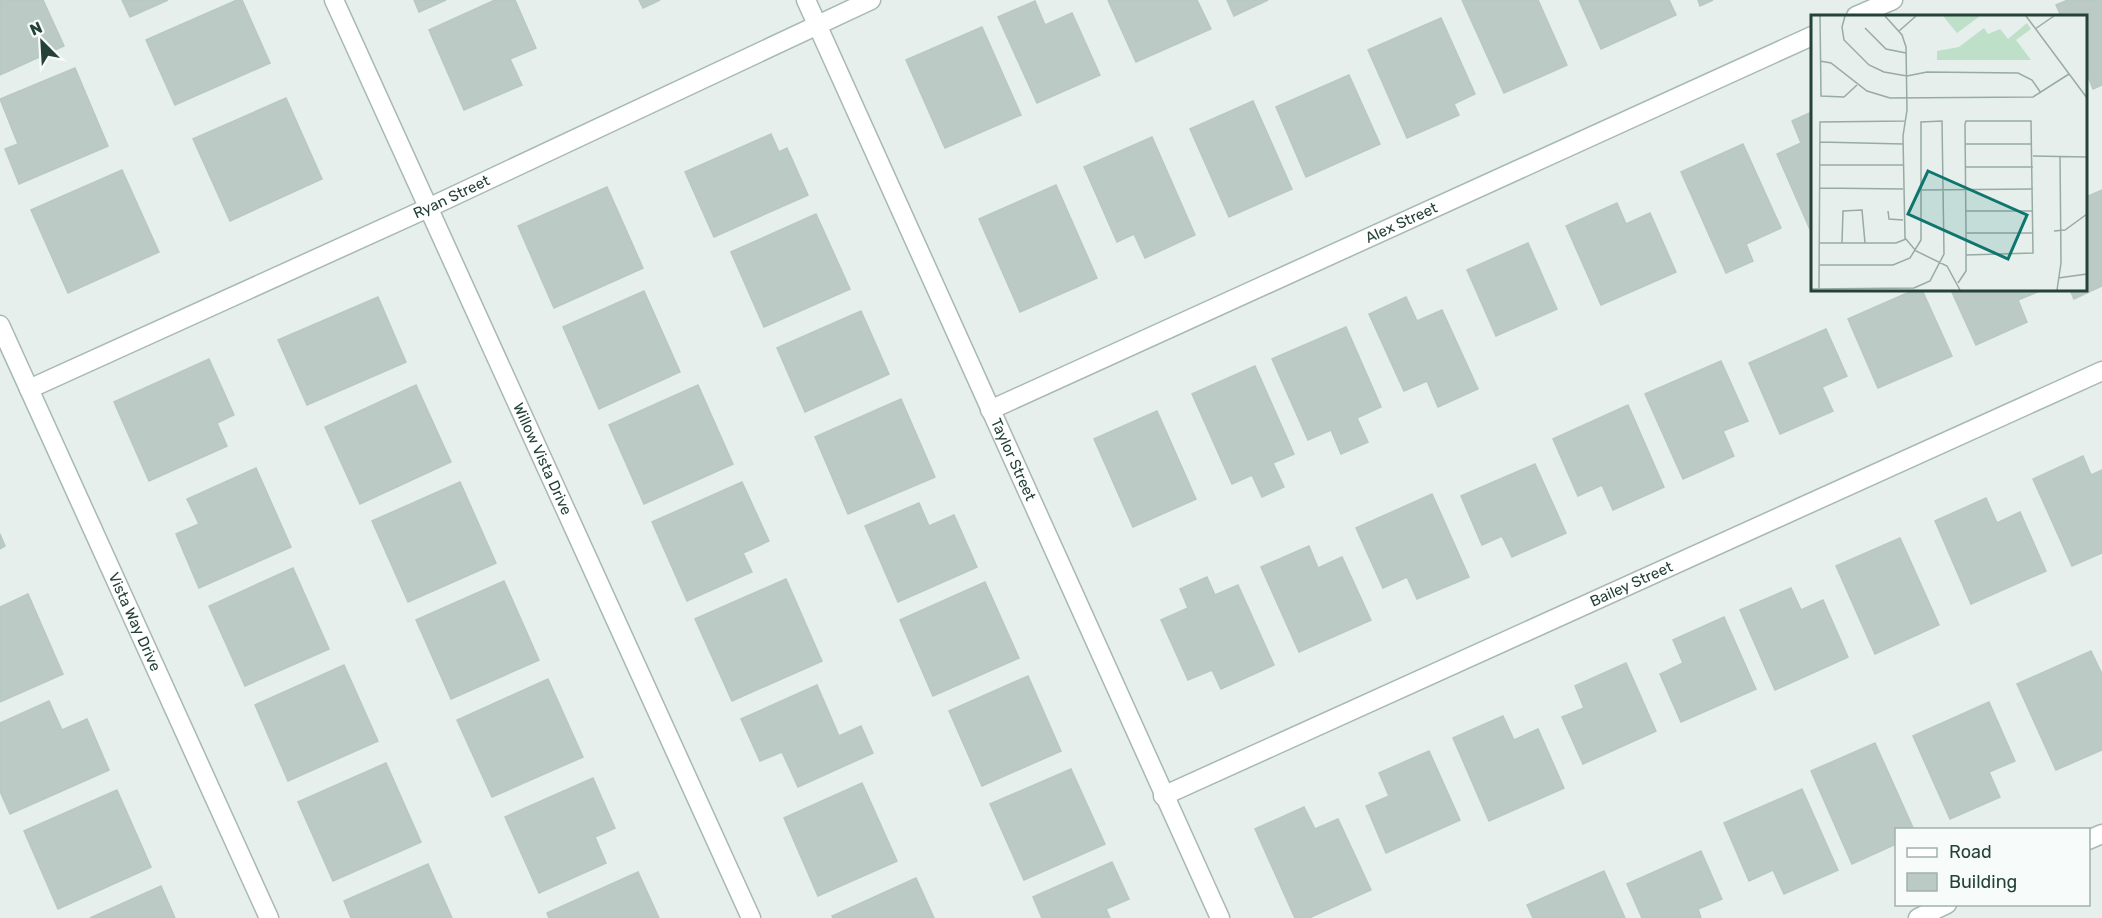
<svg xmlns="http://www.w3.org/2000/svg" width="2102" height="918" font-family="Rubik,sans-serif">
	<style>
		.building { fill: #bbcac4; stroke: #b8c9c2; stroke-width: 1.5 }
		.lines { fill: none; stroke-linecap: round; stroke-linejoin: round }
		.minor-casing { stroke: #a8b8b2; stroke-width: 21 }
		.minor { stroke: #fff; stroke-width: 18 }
		.labels { text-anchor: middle; stroke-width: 6; stroke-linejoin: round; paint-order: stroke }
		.street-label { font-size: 15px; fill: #24423a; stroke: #f7fbf9 }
		.inset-road { fill: none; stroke: #98aaa4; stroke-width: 1.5 }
		.view { fill: #0f766e; fill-opacity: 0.15; stroke: #0f766e; stroke-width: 3 }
		.inset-edge { fill: none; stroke: #24423a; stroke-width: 3 }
	</style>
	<rect width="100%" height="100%" fill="#e6efeb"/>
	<g class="building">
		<polygon points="0,0 43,0 64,46 0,75"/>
		<polygon points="122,0 168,0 130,17"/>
		<polygon points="237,0 242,0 270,63 175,105 146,40"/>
		<polygon points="414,0 446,0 419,12"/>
		<polygon points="495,0 515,0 536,48 510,59 522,85 464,110 429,30"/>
		<polygon points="639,0 660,0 643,8"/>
		<polygon points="1108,0 1197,0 1211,29 1136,62"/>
		<polygon points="1227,0 1268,0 1234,16"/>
		<polygon points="1462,0 1538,0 1567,65 1504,93"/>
		<polygon points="1579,0 1669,0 1676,15 1601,49"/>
		<polygon points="1698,0 1713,0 1700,6"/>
		<polygon points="2068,0 2102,0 2102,85 2093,89 2086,71 2086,16 2061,16 2056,5"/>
		<polygon points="1035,1 1045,25 1072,13 1100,75 1037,103 998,17"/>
		<polygon points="1441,18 1475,94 1454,104 1459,115 1407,138 1368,50"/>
		<polygon points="982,27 1021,115 945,148 906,60"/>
		<polygon points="75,68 108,146 19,184 5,149 18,144 0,99"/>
		<polygon points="1349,75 1380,144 1306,177 1276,107"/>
		<polygon points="286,98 322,179 230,221 193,139"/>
		<polygon points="1253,101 1292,189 1229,217 1190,129"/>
		<polygon points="1812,112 1812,234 1777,154 1801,143 1792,121"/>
		<polygon points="771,134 779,152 787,148 808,195 714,237 685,172"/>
		<polygon points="1152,137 1195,235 1145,258 1134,234 1117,242 1084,167"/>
		<polygon points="1743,144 1781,228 1746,244 1753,261 1726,273 1681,172"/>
		<polygon points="122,170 159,252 68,293 31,210"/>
		<polygon points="1056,185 1097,278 1020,312 979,219"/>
		<polygon points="607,187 643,268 554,308 518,226"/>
		<polygon points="2102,190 2102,286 2074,299 2070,290 2086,290 2086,197"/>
		<polygon points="1617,203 1626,224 1650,213 1676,272 1601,305 1566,226"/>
		<polygon points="816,214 850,289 764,327 731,252"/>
		<polygon points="1528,243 1557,309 1496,336 1467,270"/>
		<polygon points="1914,290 1922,290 1952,356 1878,388 1848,319"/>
		<polygon points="1951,290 2039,290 2040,291 2018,300 2027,322 1976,345"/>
		<polygon points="644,291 680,372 599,409 563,327"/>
		<polygon points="378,297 406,362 307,405 278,340"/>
		<polygon points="1406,297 1417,321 1442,310 1478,389 1438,407 1427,381 1404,391 1369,314"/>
		<polygon points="861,311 889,374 805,412 777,348"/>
		<polygon points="1346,327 1381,407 1357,418 1368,442 1341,454 1331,430 1308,440 1272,359"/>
		<polygon points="1826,329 1847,376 1822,387 1833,411 1780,434 1749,363"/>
		<polygon points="209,359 234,415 217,423 227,446 149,481 114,402"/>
		<polygon points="1721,361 1748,421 1723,431 1734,456 1683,479 1645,394"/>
		<polygon points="1255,366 1294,454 1273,463 1284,487 1262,497 1252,475 1232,484 1192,394"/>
		<polygon points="416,385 451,462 360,504 325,427"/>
		<polygon points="698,385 733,464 644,504 609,425"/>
		<polygon points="901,399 935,477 848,514 815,437"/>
		<polygon points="1628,405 1664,487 1613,510 1602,485 1578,496 1553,439"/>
		<polygon points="1157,411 1196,499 1133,527 1094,439"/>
		<polygon points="2083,456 2091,475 2102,470 2102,553 2072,566 2033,479"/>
		<polygon points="1535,464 1566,533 1512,557 1502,536 1482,545 1461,496"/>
		<polygon points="256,468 291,547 199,588 176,534 199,524 187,499"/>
		<polygon points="460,482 496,563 408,602 372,521"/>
		<polygon points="742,482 769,541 743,553 752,572 687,601 652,522"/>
		<polygon points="1432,494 1469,577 1417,599 1407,577 1383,588 1356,528"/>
		<polygon points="1986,498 1997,523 2020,512 2046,571 1971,604 1935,521"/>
		<polygon points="919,503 929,526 954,515 977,567 898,602 865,526"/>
		<polygon points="0,534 5,546 0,549"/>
		<polygon points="1900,538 1939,625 1875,654 1836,566"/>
		<polygon points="1309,546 1318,568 1342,557 1371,620 1299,652 1261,567"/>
		<polygon points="293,568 329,649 245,686 209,606"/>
		<polygon points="1207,577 1215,595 1238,585 1274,665 1221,689 1212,670 1188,680 1161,620 1188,608 1180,589"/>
		<polygon points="786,579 822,661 732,701 695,619"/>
		<polygon points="504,581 539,660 451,699 416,620"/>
		<polygon points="985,582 1019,658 933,696 900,620"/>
		<polygon points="1791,588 1801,610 1823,600 1848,657 1775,690 1740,610"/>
		<polygon points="28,594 63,674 0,702 0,607"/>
		<polygon points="1724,617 1756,689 1681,722 1660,674 1683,663 1673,640"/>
		<polygon points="2091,651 2102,674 2102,750 2056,770 2017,684"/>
		<polygon points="1626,663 1656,731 1583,764 1562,717 1584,708 1575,686"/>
		<polygon points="344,665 378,741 288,781 255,705"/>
		<polygon points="1028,676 1061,751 982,786 949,711"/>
		<polygon points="548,679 583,757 492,797 457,720"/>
		<polygon points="817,685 839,736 861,726 873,753 798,787 782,752 760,761 741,719"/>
		<polygon points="49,701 62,730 87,719 109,770 10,814 0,791 0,723"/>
		<polygon points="1989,702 2015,761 1989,772 2000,797 1950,819 1913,736"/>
		<polygon points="1503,716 1514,740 1538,729 1564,788 1489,821 1453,738"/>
		<polygon points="1875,743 1914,830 1896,830 1896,844 1852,864 1811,771"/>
		<polygon points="1429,751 1460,820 1386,853 1366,806 1389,796 1379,773"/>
		<polygon points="386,763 421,842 333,881 298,802"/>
		<polygon points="1071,769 1105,844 1024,880 990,804"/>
		<polygon points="593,778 615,828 595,837 606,863 539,893 505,817"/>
		<polygon points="862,783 897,861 818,896 784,818"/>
		<polygon points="1802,789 1838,870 1784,894 1773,870 1749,881 1724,823"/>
		<polygon points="117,790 151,867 58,909 24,831"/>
		<polygon points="1304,807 1315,829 1338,819 1371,890 1309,918 1295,918 1255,829"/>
		<polygon points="1701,851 1722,899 1698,909 1701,918 1642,918 1627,884"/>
		<polygon points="1112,862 1129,899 1106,909 1110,918 1042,918 1033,897"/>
		<polygon points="428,864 452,918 351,918 344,901"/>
		<polygon points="1604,871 1625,918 1533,918 1527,905"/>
		<polygon points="638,872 659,918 549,918 547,913"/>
		<polygon points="916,878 934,918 833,918 832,916"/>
		<polygon points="161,886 175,918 90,918"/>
	</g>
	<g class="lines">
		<g class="minor-casing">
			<g id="minor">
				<path id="s1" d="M334 0 751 918"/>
				<path id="s2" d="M806 0 1220 918"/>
				<polyline points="1856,16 1893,0"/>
				<path id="s3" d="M0 325 269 918"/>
				<path id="s4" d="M29 389 428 208 871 0"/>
				<path id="s5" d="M990 410 1812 36"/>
				<path id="s6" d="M1163 796 2102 371"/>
				<polyline points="2088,840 2102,834"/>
				<polyline points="1918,918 1947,904"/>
			</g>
		</g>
		<use href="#minor" class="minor"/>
	</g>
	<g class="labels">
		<g class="street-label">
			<text dy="5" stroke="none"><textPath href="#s4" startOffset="464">Ryan Street</textPath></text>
			<text dy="5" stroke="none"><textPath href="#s5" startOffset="452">Alex Street</textPath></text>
			<text dy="5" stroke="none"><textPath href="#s1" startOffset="504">Willow Vista Drive</textPath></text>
			<text dy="5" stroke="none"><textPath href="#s2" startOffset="504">Taylor Street</textPath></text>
			<text dy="5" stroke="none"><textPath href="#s6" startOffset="514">Bailey Street</textPath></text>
			<text dy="5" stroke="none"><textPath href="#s3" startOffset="326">Vista Way Drive</textPath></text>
		</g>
	</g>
	<g transform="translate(1811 15)">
		<rect width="276" height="276" fill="#e6efeb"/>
		<path d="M132 1H169L146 18ZM216 8 220 14 205 25 220 45H126V36L148 32 173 13 177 19 189 14 197 24Z" fill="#bfe0c8"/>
		<path class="inset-road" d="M9 1 10 81 33 82 46 70M34 1 31 12 33 25 58 50 73 57 96 61 116 57 207 58 221 65 230 78M74 1 91 20 95 32 96 95 92 121 94 223 105 236 136 251 149 275M215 1 276 83M54 13 75 34 95 38M224 14 243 1M88 16 105 1M9 46 20 48 56 76 79 83 222 82 258 59M9 127 92 129M154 129H221M222 141 276 142M9 150H92M155 152H222M9 173 92 174M110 175 222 174M77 196 78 204 92 205M155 196H222M243 216 254 215 276 199M155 218H222M9 228H85L95 224M31 228 32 196 51 195 54 228M247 263 276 259M147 268 155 256V218L154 109 155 106H220L222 238 155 240M8 273 9 107 95 106M0 274 103 273 119 266 133 239 131 106 110 107V225L99 243 82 250H9M246 275 250 248 249 141"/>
		<path class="view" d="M117 156 216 200 197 244 97 199Z"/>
		<rect width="276" height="276" class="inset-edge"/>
	</g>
	<rect x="1895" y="828" width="195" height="78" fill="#f7fbf9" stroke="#a3b1ad" stroke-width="1.5"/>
	<rect x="1907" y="848" width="30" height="9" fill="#ffffff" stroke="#a3b1ad" stroke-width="1.5"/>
	<text x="1949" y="858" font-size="18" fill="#24423a">Road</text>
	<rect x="1907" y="873" width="30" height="18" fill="#bbcac4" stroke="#a3b1ad" stroke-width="1.5"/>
	<text x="1949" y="888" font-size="18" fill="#24423a">Building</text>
	<g transform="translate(42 42) rotate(336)" stroke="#f7fbf9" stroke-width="4.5" paint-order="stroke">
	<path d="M0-4.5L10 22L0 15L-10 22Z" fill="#24423a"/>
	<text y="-9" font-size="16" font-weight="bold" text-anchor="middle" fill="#24423a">N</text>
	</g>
</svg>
